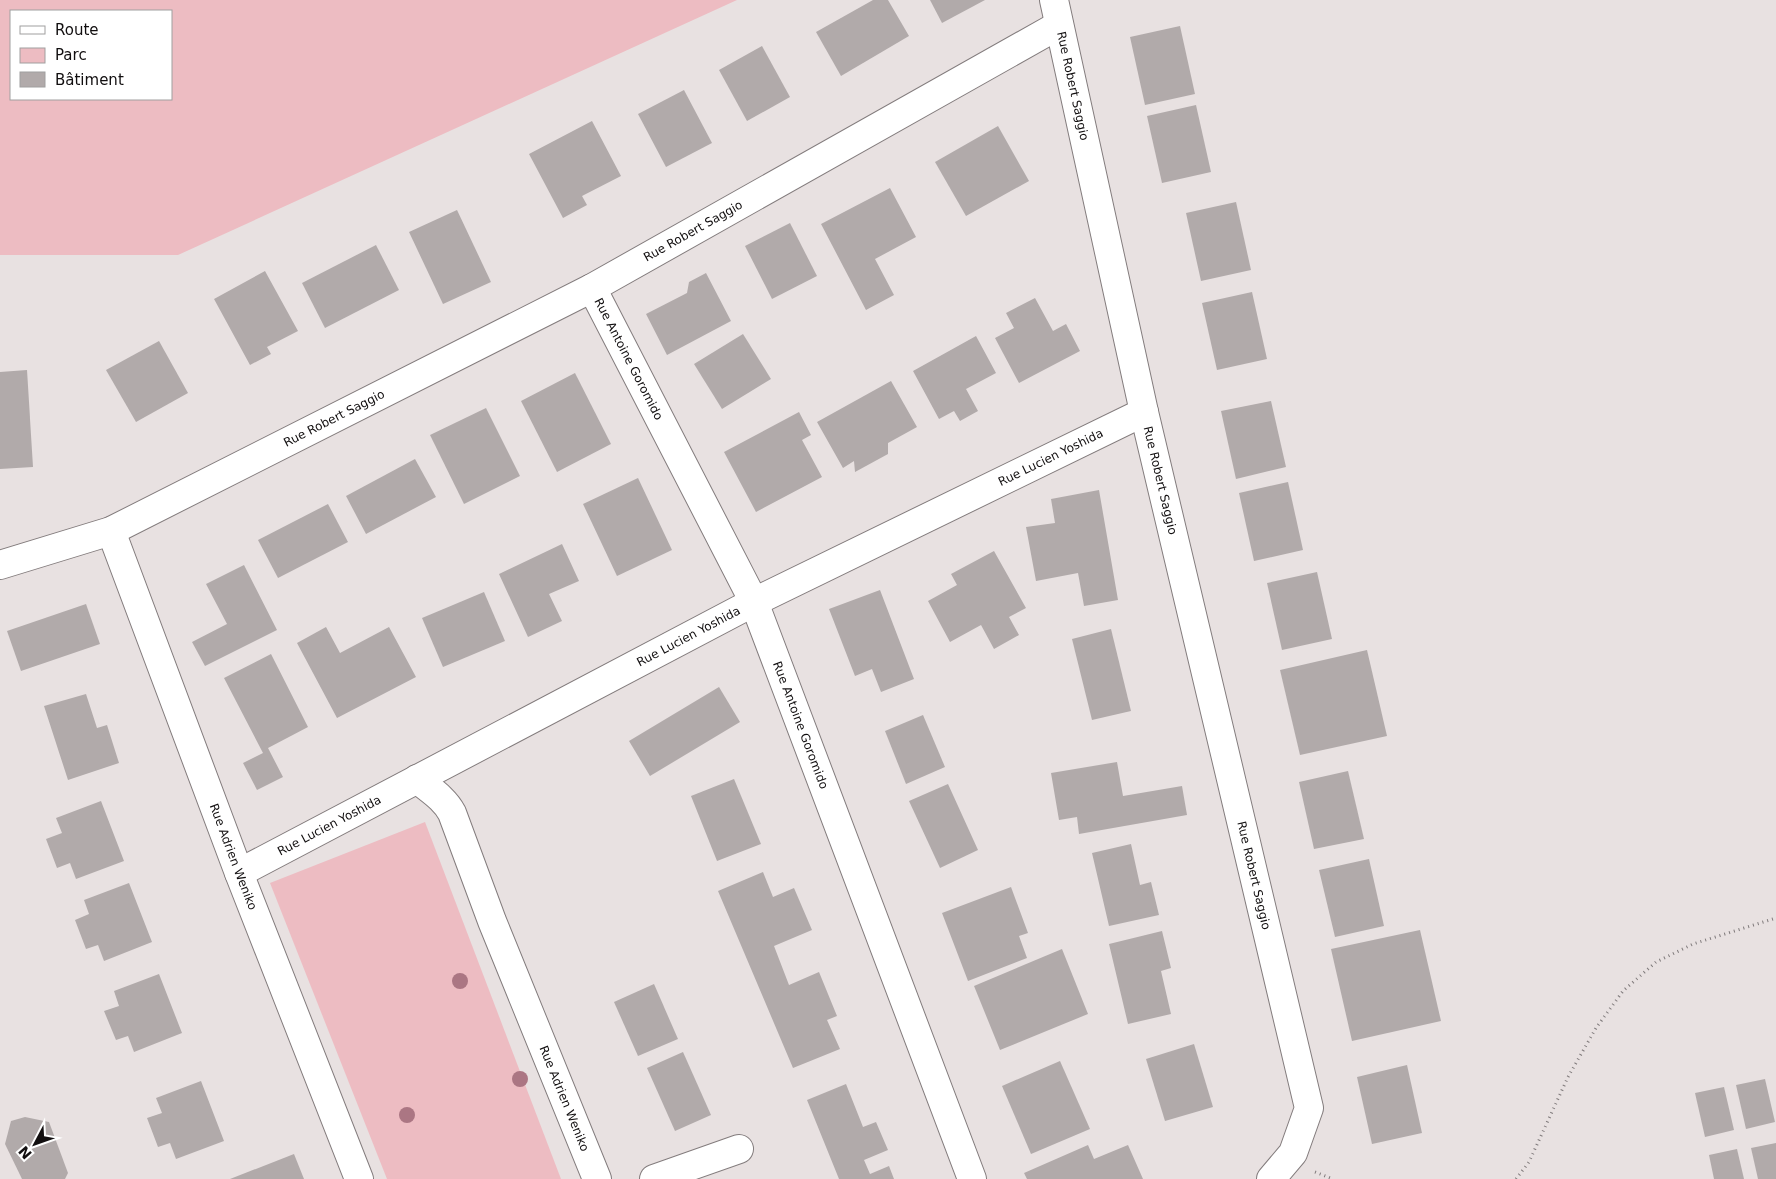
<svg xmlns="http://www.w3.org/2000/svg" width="1776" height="1179" font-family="'DejaVu Sans',sans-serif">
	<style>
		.green { fill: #edbcc2; fill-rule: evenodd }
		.building { fill: #b1aaaa }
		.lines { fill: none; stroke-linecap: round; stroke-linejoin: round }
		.minor-casing { stroke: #837c7d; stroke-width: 30 }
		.path { stroke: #807b7c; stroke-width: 3; stroke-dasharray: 1 4; stroke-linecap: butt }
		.minor { stroke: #fff; stroke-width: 28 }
		.tree { fill: #ab7683 }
		.labels { text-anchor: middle; stroke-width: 4; stroke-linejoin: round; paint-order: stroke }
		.street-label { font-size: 12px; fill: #110e0f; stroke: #fff }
	</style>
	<rect width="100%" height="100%" fill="#e8e1e1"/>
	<g class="green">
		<path d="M0 0H737L178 255H0ZM171 11V99H11V11Z"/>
		<polygon points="425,822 561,1179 387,1179 270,883"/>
	</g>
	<g class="building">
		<polygon points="873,0 888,0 909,36 841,76 816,32"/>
		<polygon points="930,0 985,0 942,23"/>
		<polygon points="1180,26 1195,94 1145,105 1130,37"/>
		<polygon points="762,46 790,97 747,121 719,70"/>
		<polygon points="684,90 712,143 666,167 638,114"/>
		<polygon points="1196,105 1211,172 1162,183 1147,116"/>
		<polygon points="592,121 621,176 582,196 587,205 563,218 529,154"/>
		<polygon points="998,126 1029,181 966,216 935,162"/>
		<polygon points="890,188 916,237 875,259 894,295 866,310 821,224"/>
		<polygon points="1236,202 1251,270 1201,281 1186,213"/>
		<polygon points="457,210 491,282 443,304 409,232"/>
		<polygon points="790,223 817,276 772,299 745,246"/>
		<polygon points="376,245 399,290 325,328 302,283"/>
		<polygon points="265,271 298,331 267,347 271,354 250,365 214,299"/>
		<polygon points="706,273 731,321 667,355 646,314 687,293 689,282"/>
		<polygon points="1252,292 1267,359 1217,370 1202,303"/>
		<polygon points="1035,298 1053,331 1066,324 1080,351 1019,383 995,338 1014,328 1006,313"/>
		<polygon points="743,334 771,379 722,409 694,364"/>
		<polygon points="976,336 996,373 966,389 978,411 960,421 954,411 939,419 913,371"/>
		<polygon points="159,341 188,393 136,422 106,370"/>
		<polygon points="27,370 33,467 0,469 0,372"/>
		<polygon points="575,373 611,444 557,472 521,401"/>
		<polygon points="891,381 917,427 888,443 888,454 855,472 854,461 843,468 817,422"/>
		<polygon points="1271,401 1286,467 1236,479 1221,411"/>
		<polygon points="486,408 520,476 464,504 430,435"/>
		<polygon points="799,412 811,435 802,440 822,477 756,512 724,452"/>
		<polygon points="415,459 436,497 366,534 346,496"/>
		<polygon points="638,478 672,550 617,576 583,504"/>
		<polygon points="1288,482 1303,550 1254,561 1239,493"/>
		<polygon points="1099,490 1118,600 1084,606 1078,573 1036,581 1026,527 1055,523 1051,499"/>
		<polygon points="328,504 348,542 278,578 258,540"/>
		<polygon points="562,544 579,581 549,594 562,621 528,637 499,574"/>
		<polygon points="994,551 1026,608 1009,617 1019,635 994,649 981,625 950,642 928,601 957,585 951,574"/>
		<polygon points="244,565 277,630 205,666 192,642 227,624 206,584"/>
		<polygon points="1317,572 1332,639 1282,650 1267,583"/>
		<polygon points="880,590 914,679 881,692 872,669 855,676 829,609"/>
		<polygon points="484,592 505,641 443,667 422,618"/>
		<polygon points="86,604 100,644 21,671 7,631"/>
		<polygon points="326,627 340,653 389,627 416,677 337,718 297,643"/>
		<polygon points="1111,629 1131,711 1092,720 1072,639"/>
		<polygon points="1367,650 1387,736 1300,755 1280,670"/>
		<polygon points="271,654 308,727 268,748 283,777 257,790 243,763 263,753 224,678"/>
		<polygon points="719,687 740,722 650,776 629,741"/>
		<polygon points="86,694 97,728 107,725 119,763 68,780 44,706"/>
		<polygon points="923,715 945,767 906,784 885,731"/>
		<polygon points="1117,762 1123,796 1182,786 1187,815 1079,834 1077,817 1059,820 1051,773"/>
		<polygon points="1348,771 1364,839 1314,849 1299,782"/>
		<polygon points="734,779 761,844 717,861 691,796"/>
		<polygon points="948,784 978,850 940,868 909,801"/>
		<polygon points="101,801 124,861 76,879 70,863 57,868 46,839 62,833 56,818"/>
		<polygon points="1131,844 1140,885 1151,882 1159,915 1109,926 1092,853"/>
		<polygon points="1369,859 1384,926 1335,937 1319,870"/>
		<polygon points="763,872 773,897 794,888 812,930 774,946 789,985 819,972 837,1016 827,1020 840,1049 793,1068 718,891"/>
		<polygon points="129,883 152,942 104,961 98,945 86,949 75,920 89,914 84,900"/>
		<polygon points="1011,887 1028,933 1019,936 1027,958 968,981 942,913"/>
		<polygon points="1420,930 1441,1021 1352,1041 1331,949"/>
		<polygon points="1162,931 1171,968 1161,971 1171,1014 1128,1024 1109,944"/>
		<polygon points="1062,949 1088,1014 1000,1050 974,986"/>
		<polygon points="159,974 182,1033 134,1052 128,1036 116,1040 104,1011 119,1006 114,991"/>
		<polygon points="654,984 678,1039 638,1056 614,1002"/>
		<polygon points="1194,1044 1213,1107 1165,1121 1146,1059"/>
		<polygon points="683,1052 711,1115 675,1131 647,1068"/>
		<polygon points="1060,1061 1090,1129 1031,1154 1002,1086"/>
		<polygon points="1407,1065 1422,1133 1372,1144 1357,1077"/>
		<polygon points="1765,1079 1775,1122 1746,1129 1736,1085"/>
		<polygon points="201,1081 224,1141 176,1159 170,1143 158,1147 147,1118 162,1113 156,1098"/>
		<polygon points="846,1084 863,1127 876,1122 888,1150 864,1160 870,1174 889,1166 894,1179 839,1179 807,1100"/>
		<polygon points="1724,1087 1734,1130 1705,1137 1695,1093"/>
		<polygon points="25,1117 49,1122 68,1173 65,1179 22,1179 5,1144 11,1121"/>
		<polygon points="1776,1143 1776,1179 1758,1179 1751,1148"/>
		<polygon points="1088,1145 1094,1159 1128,1145 1143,1179 1027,1179 1024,1173"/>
		<polygon points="1737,1149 1744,1179 1714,1179 1709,1155"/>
		<polygon points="294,1154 304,1179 230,1179"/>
	</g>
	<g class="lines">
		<g class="minor-casing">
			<g id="minor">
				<path id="s1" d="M1054 0 1144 412 1309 1108 1293 1153 1271 1179"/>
				<path id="s2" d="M592 288 754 602 972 1179"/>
				<path id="s3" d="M111 531 239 873 359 1179"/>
				<path id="s4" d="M0 565 111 531 592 288 1059 25"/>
				<path id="s5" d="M417 779C430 790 444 798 452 813L492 921 597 1179"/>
				<path id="s6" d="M239 873 754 602 1144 412"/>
				<polyline points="654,1179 739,1149"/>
			</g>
		</g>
		<g class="path">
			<polyline points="1315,1172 1333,1179"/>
			<polyline points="1516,1179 1529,1162 1568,1077 1596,1028 1623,991 1656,962 1693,944 1776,918"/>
		</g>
		<use href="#minor" class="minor"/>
	</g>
	<g class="tree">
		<circle cx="460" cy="981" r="8"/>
		<circle cx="520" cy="1079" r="8"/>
		<circle cx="407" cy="1115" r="8"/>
	</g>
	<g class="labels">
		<g class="street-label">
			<text dy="4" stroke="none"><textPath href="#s1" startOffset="88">Rue Robert Saggio</textPath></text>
			<text dy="4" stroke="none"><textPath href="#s4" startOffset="771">Rue Robert Saggio</textPath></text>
			<text dy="4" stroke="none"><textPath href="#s2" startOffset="80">Rue Antoine Goromido</textPath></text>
			<text dy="4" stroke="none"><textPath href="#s4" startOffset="366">Rue Robert Saggio</textPath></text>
			<text dy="4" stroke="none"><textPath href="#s6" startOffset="912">Rue Lucien Yoshida</textPath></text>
			<text dy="4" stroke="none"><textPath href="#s1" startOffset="492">Rue Robert Saggio</textPath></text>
			<text dy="4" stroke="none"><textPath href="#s6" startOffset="508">Rue Lucien Yoshida</textPath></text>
			<text dy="4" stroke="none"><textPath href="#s2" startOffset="485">Rue Antoine Goromido</textPath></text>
			<text dy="4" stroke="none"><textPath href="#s6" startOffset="102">Rue Lucien Yoshida</textPath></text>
			<text dy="4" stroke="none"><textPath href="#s3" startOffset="348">Rue Adrien Weniko</textPath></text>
			<text dy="4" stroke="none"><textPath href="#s1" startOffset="898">Rue Robert Saggio</textPath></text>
			<text dy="4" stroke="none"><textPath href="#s5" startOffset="356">Rue Adrien Weniko</textPath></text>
		</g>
	</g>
	<rect x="10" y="10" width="162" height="90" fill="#ffffff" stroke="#a09f9f"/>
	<rect x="20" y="26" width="25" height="8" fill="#ffffff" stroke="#a09f9f"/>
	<text x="55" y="35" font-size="15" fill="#110e0f">Route</text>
	<rect x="20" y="48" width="25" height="15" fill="#edbcc2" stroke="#a09f9f"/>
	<text x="55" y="60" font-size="15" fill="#110e0f">Parc</text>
	<rect x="20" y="72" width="25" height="15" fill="#b1aaaa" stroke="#a09f9f"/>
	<text x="55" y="85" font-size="15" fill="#110e0f">Bâtiment</text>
	<g transform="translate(35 1144) rotate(229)" stroke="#ffffff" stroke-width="4" paint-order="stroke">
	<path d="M0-4L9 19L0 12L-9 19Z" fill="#110e0f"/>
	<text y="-8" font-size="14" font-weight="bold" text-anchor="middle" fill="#110e0f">N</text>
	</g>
</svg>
